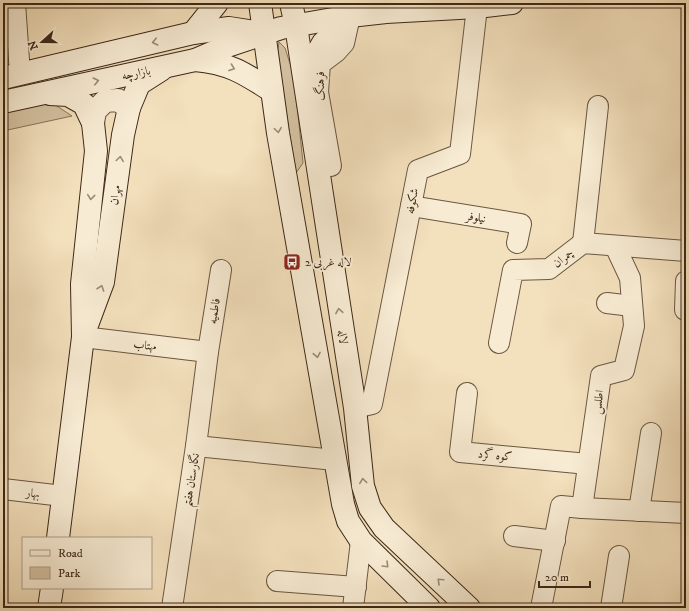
<svg xmlns="http://www.w3.org/2000/svg" width="689" height="611" font-family="'IM FELL DW Pica',Amiri,serif">
	<style>
		.green { fill: #d4c1a0; stroke: #89745c }
		.lines { fill: none; stroke-linecap: round; stroke-linejoin: round }
		.minor-casing { stroke: #6b5640; stroke-width: 22 }
		.tertiary-casing { stroke: #6b5640; stroke-width: 24 }
		.secondary-casing { stroke: #3e2817; stroke-width: 24 }
		.minor { stroke: #f7ebd3; stroke-width: 20 }
		.tertiary { stroke: #f7ebd3; stroke-width: 22 }
		.secondary { stroke: #f7ebd3; stroke-width: 22 }
		.oneway { stroke: #9a8a75 }
		.labels { text-anchor: middle; stroke-width: 4; stroke-linejoin: round; paint-order: stroke }
		.street-label { font-size: 12px; fill: #3e2817; stroke: #f7ebd3 }
		.poi-label { font-size: 12px; fill: #3e2817; stroke: #f7ebd3; text-anchor: start }
	</style>
	<rect width="100%" height="100%" fill="#f3e0bc"/>
	<filter id="stains"><feTurbulence type="fractalNoise" baseFrequency=".005" numOctaves="4"/><feColorMatrix values="0 0 0 0 .2 0 0 0 0 .09 0 0 0 0 .02 0 0 0 .5 -.17"/></filter>
	<radialGradient id="worn" r=".72"><stop offset=".6" stop-color="#630" stop-opacity="0"/><stop offset="1" stop-color="#630" stop-opacity=".3"/></radialGradient>
	<g class="green">
		<polygon points="279,42 285,48 294,76 303,163 296,173 277,56"/>
		<polygon points="48,100 72,116 3,131 3,110"/>
	</g>
	<g class="lines">
		<g class="minor-casing">
			<g id="minor">
				<polyline points="15,3 20,74"/>
				<polyline points="331,166 318,92 320,64 336,52 344,43 350,16"/>
				<polyline points="411,206 521,224 517,243"/>
				<polyline points="583,243 598,106"/>
				<polyline points="607,303 632,306"/>
				<polyline points="685,310 686,281"/>
				<polyline points="83,337 208,352"/>
				<polyline points="499,343 513,270 549,269 583,243 686,251"/>
				<polyline points="467,393 460,452 588,464"/>
				<polyline points="355,408 372,404 418,170 460,154 477,7"/>
				<polyline points="196,446 335,460"/>
				<polyline points="3,489 63,496"/>
				<polyline points="582,508 686,513"/>
				<polyline points="639,511 651,433"/>
				<polyline points="514,536 555,541"/>
				<polyline points="277,581 356,587"/>
				<polyline points="172,608 196,446 208,352 221,270"/>
				<polyline points="353,608 361,541"/>
				<polyline points="541,608 561,506 582,508 601,376 624,370 634,326 630,278 615,246"/>
				<polyline points="611,608 619,556"/>
			</g>
		</g>
		<g class="tertiary-casing">
			<polyline id="tertiary" points="93,123 95,111 105,101 118,100 129,108"/>
		</g>
		<g class="secondary-casing">
			<g id="secondary">
				<polyline points="260,3 278,133 343,504 348,521 361,541 429,608"/>
				<polyline points="291,3 296,26 355,408 363,486 370,508 384,528 469,608"/>
				<polyline points="193,33 217,3"/>
				<path d="M195 60C229 63 244 73 272 91"/>
				<polyline points="3,78 193,33 229,28 262,33"/>
				<polyline points="306,83 312,62 323,43 350,16"/>
				<polyline points="50,94 68,95 84,104 93,123 96,151 82,284 83,337 58,538"/>
				<polyline points="3,102 195,60 230,45 281,28 350,16 386,12 477,7 512,3"/>
				<polyline points="87,325 103,282 123,135 129,108 139,84 161,70"/>
				<polyline points="49,608 52,588"/>
			</g>
		</g>
		<use href="#minor" class="minor"/>
		<use href="#tertiary" class="tertiary"/>
		<use href="#secondary" class="secondary"/>
	</g>
	<defs><path id="oneway-chevron" d="M-2-3.5L2.5 0L-2 3.5" fill="none" stroke-width="1.6" stroke-linecap="round" stroke-linejoin="round"/></defs>
	<g class="oneway">
		<use href="#oneway-chevron" transform="translate(155 42) rotate(167)"/>
		<use href="#oneway-chevron" transform="translate(232 68) rotate(20)"/>
		<use href="#oneway-chevron" transform="translate(96 81) rotate(-13)"/>
		<use href="#oneway-chevron" transform="translate(278 130) rotate(82)"/>
		<use href="#oneway-chevron" transform="translate(120 159) rotate(-82)"/>
		<use href="#oneway-chevron" transform="translate(91 197) rotate(96)"/>
		<use href="#oneway-chevron" transform="translate(101 288) rotate(-71)"/>
		<use href="#oneway-chevron" transform="translate(339 311) rotate(-99)"/>
		<use href="#oneway-chevron" transform="translate(317 355) rotate(80)"/>
		<use href="#oneway-chevron" transform="translate(363 481) rotate(-98)"/>
		<use href="#oneway-chevron" transform="translate(386 565) rotate(45)"/>
		<use href="#oneway-chevron" transform="translate(440 581) rotate(-137)"/>
	</g>
	<defs>
		<g id="bus-square" transform="scale(0.9)"><rect x="-9" y="-9" width="18" height="18" rx="4" fill="#8f2418" stroke="#f7ebd3"/><path d="M-5-6H5V4H4V6H2V4H-2V6H-4V4H-5ZM-3.5-4V0h7V-4ZM-3.5 1.2v1.5H-2V1.2ZM2 1.2v1.5H3.5V1.2Z" fill="#fff"/></g>
	</defs>
	<g fill-rule="evenodd">
		<use href="#bus-square" x="292" y="262"/>
	</g>
	<g class="labels">
		<g class="street-label">
			<text transform="translate(136 73) rotate(-11)" y="4">بازارچه</text>
			<text transform="translate(320 86) rotate(-90)" y="4">فرهنگ</text>
			<text transform="translate(115 195) rotate(-82)" y="4">مهران</text>
			<text transform="translate(412 201) rotate(-79)" y="4">شکوفه</text>
			<text transform="translate(476 217) rotate(9)" y="4">نیلوفر</text>
			<text transform="translate(563 258) rotate(-37)" y="4">چمران</text>
			<text transform="translate(214 311) rotate(-81)" y="4">فاطمیه</text>
			<text transform="translate(343 337) rotate(81)" y="4">لاله</text>
			<text transform="translate(145 345) rotate(7)" y="4">مهتاب</text>
			<text transform="translate(598 402) rotate(-82)" y="4">اطلس</text>
			<text transform="translate(495 455) rotate(5)" y="4">کوه گرد</text>
			<text transform="translate(191 480) rotate(-81)" y="4">نگارستان هفتم</text>
			<text transform="translate(33 493) rotate(7)" y="4">بهار</text>
		</g>
		<g class="poi-label">
			<text x="305" y="266">لاله غربی 2</text>
		</g>
	</g>
	<rect width="689" height="611" fill="none" stroke="#f3e0bc" stroke-width="16"/>
	<rect x="4" y="4" width="681" height="603" fill="none" stroke="#3e2817" stroke-width="2"/>
	<rect x="8" y="8" width="673" height="595" fill="none" stroke="#3e2817"/>
	<rect x="22" y="537" width="130" height="52" fill="#f7ebd3" stroke="#ad9d88"/>
	<rect x="30" y="550" width="20" height="6" fill="#f7ebd3" stroke="#ad9d88"/>
	<text x="58" y="557" font-size="12" fill="#3e2817">Road</text>
	<rect x="30" y="567" width="20" height="12" fill="#d4c1a0" stroke="#ad9d88"/>
	<text x="58" y="577" font-size="12" fill="#3e2817">Park</text>
	<g transform="translate(42 42) rotate(249)" stroke="#f7ebd3" stroke-width="3" paint-order="stroke">
	<path d="M0-3L7 15L0 10L-7 15Z" fill="#3e2817"/>
	<text y="-6" font-size="11" font-weight="bold" text-anchor="middle" fill="#3e2817">N</text>
	</g>
	<path d="M539 581v6h51v-6" fill="none" stroke="#3e2817" stroke-width="2"/>
	<text x="545" y="581" font-size="12" fill="#3e2817" stroke="#f7ebd3" stroke-width="3" paint-order="stroke">20 m</text>
	<rect width="100%" height="100%" filter="url(#stains)"/>
	<rect width="100%" height="100%" fill="url(#worn)"/>
</svg>
